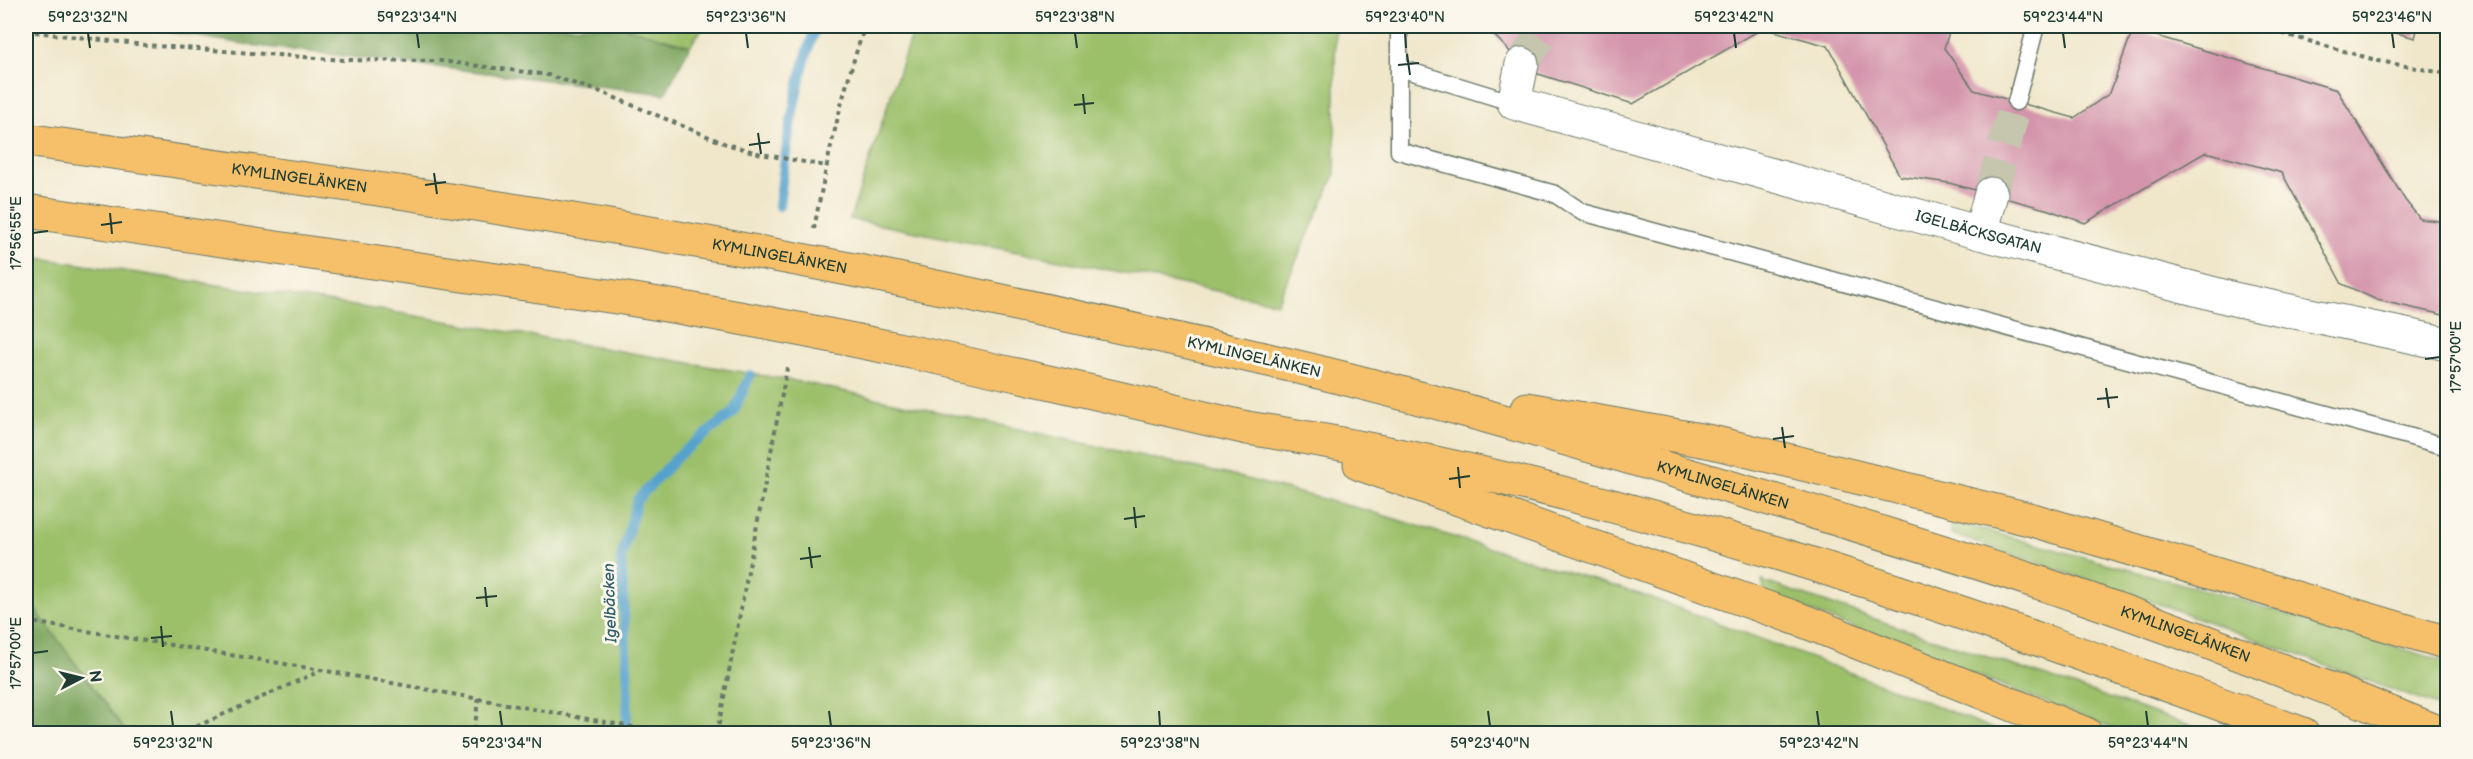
<svg xmlns="http://www.w3.org/2000/svg" width="2473" height="759" font-family="'Balsamiq Sans',sans-serif">
	<style>
		.green { fill: #9cc06a; stroke: #5e7e4f; stroke-width: 1.5 }
		.forest { fill: #7da65e; stroke: #4e7249; stroke-width: 1.5 }
		.lines { fill: none; stroke-linecap: round; stroke-linejoin: round }
		.stream { stroke: #54a2cd; stroke-width: 10 }
		.building { fill: #d494ac }
		.minor-tunnel { stroke: #c6c5ad; stroke-width: 33; stroke-dasharray: 33 16; stroke-linecap: butt }
		.service-casing { stroke: #687869; stroke-width: 19 }
		.minor-casing { stroke: #687869; stroke-width: 35 }
		.motorway-casing { stroke: #687869; stroke-width: 35 }
		.path { stroke: #687869; stroke-width: 4; stroke-dasharray: 4.5 4.5; stroke-linecap: butt }
		.service { stroke: #fff; stroke-width: 16 }
		.minor { stroke: #fff; stroke-width: 33 }
		.motorway { stroke: #f6c06b; stroke-width: 33 }
		.motorway-bridge-casing { stroke: #687869; stroke-width: 35; stroke-linecap: butt }
		.motorway-bridge { stroke: #f6c06b; stroke-width: 33 }
		.ticks { fill: none; stroke: #1f3d34; stroke-width: 2 }
		.labels { text-anchor: middle; stroke-width: 6; stroke-linejoin: round; paint-order: stroke }
		.street-label { font-size: 15px; fill: #1f3d34; stroke: #fbf7ec }
		.water-label { font-size: 16px; font-style: italic; fill: #32606a; stroke: #fbf7ec }
		.neatline { fill: none; stroke: #1f3d34; stroke-width: 2 }
		.ticks-label { font-size: 15px; text-anchor: middle; fill: #1f3d34 }
	</style>
	<rect width="100%" height="100%" fill="#fbf7ec"/>
	<filter id="ink" filterUnits="userSpaceOnUse"><feTurbulence type="fractalNoise" baseFrequency=".0167" numOctaves="2"/><feDisplacementMap in="SourceGraphic" scale="12" xChannelSelector="R" yChannelSelector="G"/><feConvolveMatrix kernelMatrix="1 2 1 2 8 2 1 2 1" color-interpolation-filters="sRGB"/></filter>
	<filter id="wash" filterUnits="userSpaceOnUse"><feTurbulence type="fractalNoise" baseFrequency=".008" numOctaves="4" result="noise"/><feDisplacementMap in="SourceGraphic" scale="24" xChannelSelector="R" yChannelSelector="G"/><feGaussianBlur stdDeviation="1.35" result="paint"/><feColorMatrix in="noise" values="0 0 0 0 0 0 0 0 0 0 0 0 0 0 0 0 0 1.4 0 .05"/><feComposite in="paint" operator="in"/></filter>
	<g filter="url(#wash)">
		<rect width="100%" height="100%" fill="#f0e7cb"/>
		<g class="green">
			<polygon points="621,26 704,26 690,46"/>
			<polygon points="914,26 1335,26 1335,175 1277,303 850,219"/>
			<polygon points="26,256 387,311 806,383 1235,476 1369,511 1649,597 1917,698 2004,733 26,733 89,683 26,597"/>
			<polygon points="1951,521 2230,597 2447,662 2447,710 2168,607 1951,534"/>
			<polygon points="1762,581 2213,733 2126,733 1765,594"/>
		</g>
		<g class="forest">
			<polygon points="132,26 621,26 690,46 665,94 250,45"/>
			<polygon points="26,597 127,733 26,733"/>
		</g>
		<g class="lines">
			<g class="stream">
				<path d="M779 206C786 145 795 83 816 26"/>
				<polyline points="626,734 628,688 621,558 637,500 679,455 733,413 750,375"/>
			</g>
		</g>
		<g id="blocks">
			<g class="building">
				<polygon points="1485,26 1951,26 1944,48 1974,90 2074,118 2110,93 2133,29 2337,90 2405,200 2420,219 2448,222 2448,316 2377,300 2342,284 2282,173 2206,152 2085,223 2049,210 1949,183 1900,176 1828,46 1763,28 1633,104 1529,71"/>
				<polygon points="2387,26 2418,26 2415,38 2386,30"/>
			</g>
		</g>
	</g>
	<g filter="url(#ink)">
		<use href="#blocks" fill-opacity="0" stroke="#687869" stroke-width="1.5"/>
		<g class="lines">
			<g class="minor-tunnel">
				<polyline points="1522,64 1547,26"/>
				<polyline points="1991,194 2016,102"/>
			</g>
			<g class="service-casing">
				<g id="service">
					<polyline points="1399,26 1399,151 1555,194 1582,212 2448,447"/>
					<polyline points="1400,68 1514,103"/>
					<polyline points="2016,102 2036,26"/>
				</g>
			</g>
			<g class="minor-casing">
				<g id="minor">
					<path id="s1" d="M1522 64 1514 103 1980 233 2238 300 2448 344"/>
					<polyline points="1980,233 1991,194"/>
				</g>
			</g>
			<g class="motorway-casing">
				<g id="motorway">
					<path id="s2" d="M26 140 399 192"/>
					<polyline points="26,211 392,265"/>
					<path id="s3" d="M1264 359C1403 391 1541 431 1678 472 1815 512 1953 553 2088 599 2207 640 2326 687 2443 734"/>
					<polyline points="1527,409 1712,442 2033,520 2448,643"/>
					<path d="M1247 428C1610 483 1959 609 2303 734"/>
					<polyline points="1360,464 1804,621 2086,734"/>
				</g>
			</g>
			<g class="path">
				<polyline points="2256,26 2379,61 2448,74"/>
				<polyline points="26,31 145,45 344,60 441,61 548,75 601,92 726,144 761,154 826,166"/>
				<path d="M814 229C827 160 842 92 865 26"/>
				<polyline points="26,621 321,670 670,734"/>
				<polyline points="478,698 475,727 478,734"/>
				<polyline points="180,734 320,671"/>
				<polyline points="717,734 788,363"/>
			</g>
			<use href="#service" class="service"/>
			<use href="#minor" class="minor"/>
			<use href="#motorway" class="motorway"/>
			<g class="motorway-bridge-casing">
				<g id="motorway-bridge">
					<path id="s4" d="M399 192C546 215 692 239 838 267 981 295 1122 327 1264 359"/>
					<path d="M392 265C466 276 542 286 616 297 828 330 1038 379 1247 428"/>
				</g>
			</g>
			<use href="#motorway-bridge" class="motorway-bridge"/>
		</g>
	</g>
	<path class="ticks" d="M88 33 90 48M417 33 419 48M746 33 748 48M1075 33 1077 48M1405 33 1406 48M1734 33 1736 48M2063 33 2065 48M2392 33 2394 48M1407 54 1410 75M1398 65 1419 63M1083 94 1085 114M1074 105 1094 103M758 133 761 154M749 145 770 142M434 173 437 194M425 185 446 182M110 213 112 234M101 225 122 222M33 233 48 231M2425 359 2440 357M2106 388 2109 408M2097 399 2118 397M1782 427 1785 448M1773 439 1794 436M1458 467 1460 488M1449 479 1470 476M1134 507 1136 528M1124 519 1145 516M809 547 812 568M800 559 821 556M485 587 487 607M476 598 497 596M161 626 163 647M151 638 172 636M33 653 48 651M171 711 173 726M500 711 502 726M829 711 831 726M1159 711 1160 726M1488 711 1490 726M1817 711 1819 726M2146 711 2148 726"/>
	<g class="labels">
		<g class="street-label">
			<text dy="5" stroke="none"><textPath href="#s2" startOffset="276">KYMLINGELÄNKEN</textPath></text>
			<text dy="5" stroke="none"><textPath href="#s1" startOffset="522">IGELBÄCKSGATAN</textPath></text>
			<text dy="5" stroke="none"><textPath href="#s4" startOffset="386">KYMLINGELÄNKEN</textPath></text>
			<text transform="translate(1254 357) rotate(13)" y="5">KYMLINGELÄNKEN</text>
			<text dy="5" stroke="none"><textPath href="#s3" startOffset="476">KYMLINGELÄNKEN</textPath></text>
			<text dy="5" stroke="none"><textPath href="#s3" startOffset="962">KYMLINGELÄNKEN</textPath></text>
		</g>
		<g class="water-label">
			<text transform="translate(609 603) rotate(-92)" y="6">Igelbäcken</text>
		</g>
	</g>
	<rect width="2473" height="759" fill="none" stroke="#fbf7ec" stroke-width="66"/>
	<g transform="translate(81 678) rotate(83)" stroke="#fbf7ec" stroke-width="4.5" paint-order="stroke">
	<path d="M0-4.5L10 22L0 15L-10 22Z" fill="#1f3d34"/>
	<text y="-9" font-size="16" font-weight="bold" text-anchor="middle" fill="#1f3d34">N</text>
	</g>
	<rect x="33" y="33" width="2407" height="693" class="neatline"/>
	<g class="ticks-label">
		<text x="88" y="22">59°23'32"N</text>
		<text x="417" y="22">59°23'34"N</text>
		<text x="746" y="22">59°23'36"N</text>
		<text x="1075" y="22">59°23'38"N</text>
		<text x="1405" y="22">59°23'40"N</text>
		<text x="1734" y="22">59°23'42"N</text>
		<text x="2063" y="22">59°23'44"N</text>
		<text x="2392" y="22">59°23'46"N</text>
		<text transform="translate(16 233) rotate(-90)" y="5">17°56'55"E</text>
		<text transform="translate(2456 357) rotate(-90)" y="5">17°57'00"E</text>
		<text transform="translate(16 653) rotate(-90)" y="5">17°57'00"E</text>
		<text x="173" y="748">59°23'32"N</text>
		<text x="502" y="748">59°23'34"N</text>
		<text x="831" y="748">59°23'36"N</text>
		<text x="1160" y="748">59°23'38"N</text>
		<text x="1490" y="748">59°23'40"N</text>
		<text x="1819" y="748">59°23'42"N</text>
		<text x="2148" y="748">59°23'44"N</text>
	</g>
</svg>
